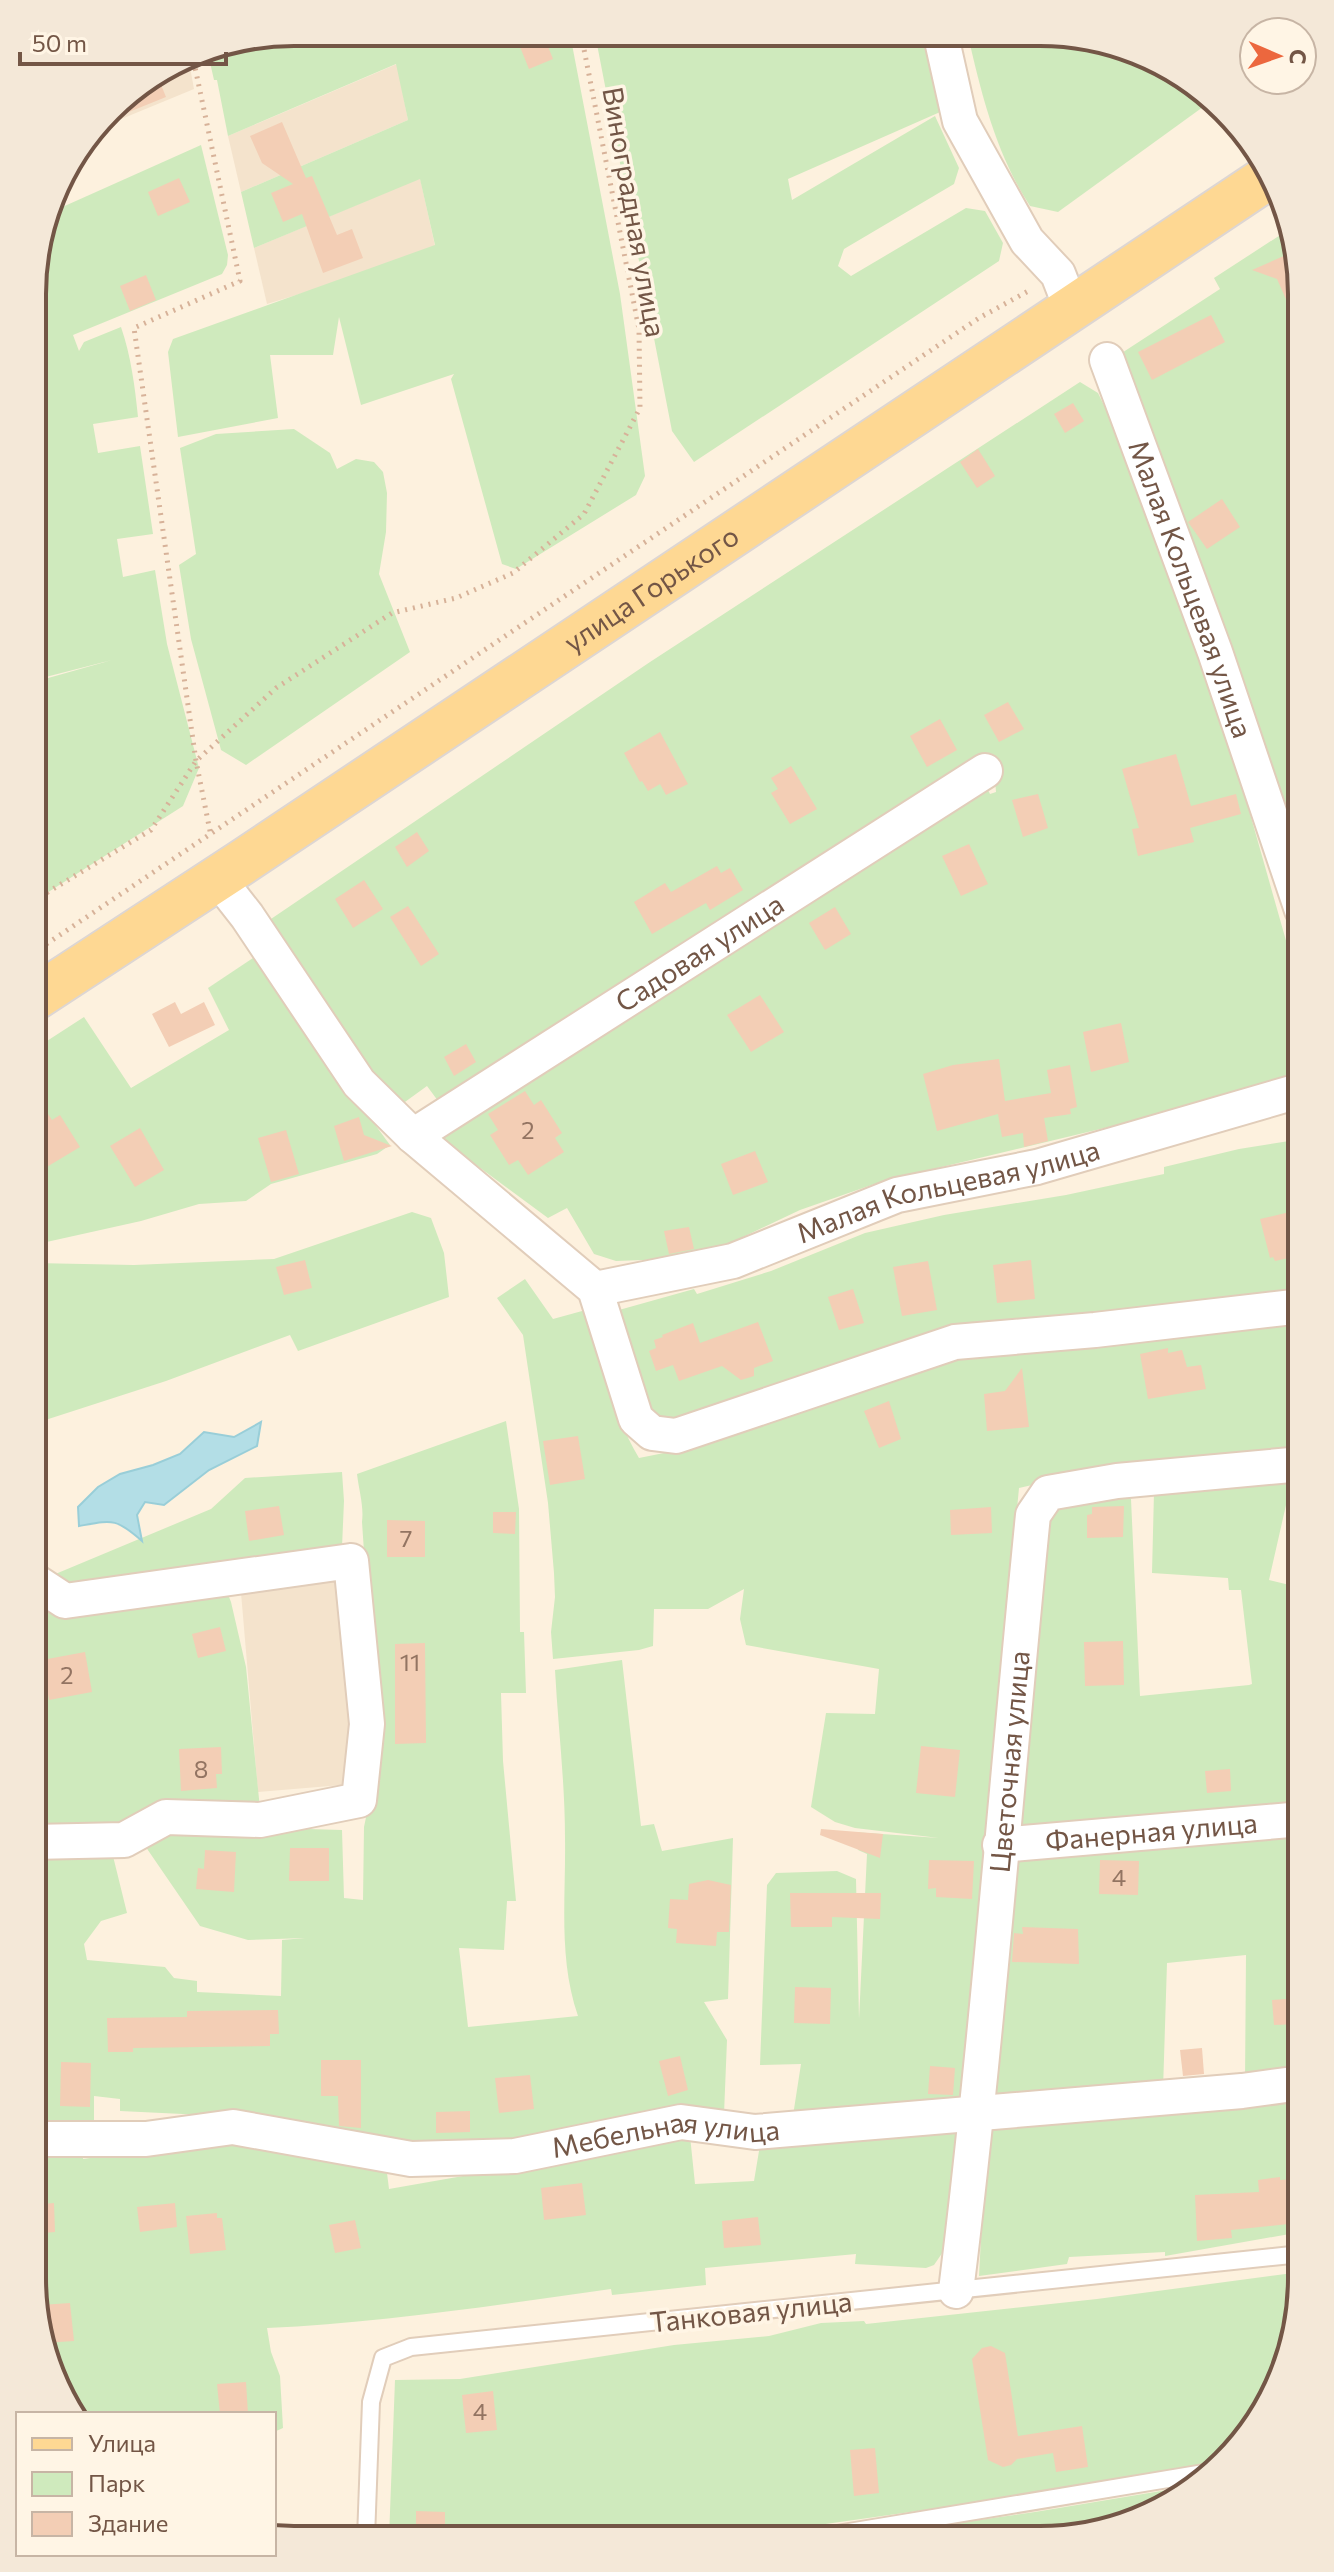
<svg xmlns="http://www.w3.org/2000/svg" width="1334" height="2572" font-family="Commissioner,sans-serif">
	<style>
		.residential { fill: #f4e3cc }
		.green { fill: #cfeabd }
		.water { fill: #b3dee6; stroke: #99ced8; stroke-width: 2 }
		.building { fill: #f3ceb5 }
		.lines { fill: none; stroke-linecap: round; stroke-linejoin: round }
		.service-casing { stroke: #e1cdba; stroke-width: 20 }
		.minor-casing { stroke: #e1cdba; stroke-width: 38 }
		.primary-casing { stroke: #ddd6d3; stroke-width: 48 }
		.path { stroke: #d7b299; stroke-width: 5; stroke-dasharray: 2 6; stroke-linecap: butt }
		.service { stroke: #fff; stroke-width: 16 }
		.minor { stroke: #fff; stroke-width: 34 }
		.primary { stroke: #fed893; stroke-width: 44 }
		.labels { text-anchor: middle; stroke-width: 7; stroke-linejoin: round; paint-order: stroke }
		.number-label { font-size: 24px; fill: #937462 }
		.street-label { font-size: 28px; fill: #735646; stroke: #fff5e5 }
		.rim { fill: none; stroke: #735646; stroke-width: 4 }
	</style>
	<rect width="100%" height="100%" fill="#fdf1de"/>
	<g class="residential">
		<polygon points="188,56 194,89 97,129 121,97"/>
		<polygon points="397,64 408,120 241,192 228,136"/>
		<polygon points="420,178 435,246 332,284 267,304 254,248"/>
		<polygon points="339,1574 354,1784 258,1792 240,1581"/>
	</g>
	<g class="green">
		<polygon points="294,32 570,34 620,294 645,476 636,495 516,569 502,564 451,379 454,374 361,405 339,317 333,355 270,355 278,418 178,437 168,352 173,339 435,245 420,179 254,248 241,192 408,120 396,64 228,136 217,80 214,80 207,49"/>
		<polygon points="595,34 931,36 947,109 788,179 792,200 935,116 959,168 954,184 844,249 838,266 851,276 966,208 985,211 1003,243 999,261 694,462 672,431"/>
		<path d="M968 36 1090 37 1214 99 1058 212 1030 206C996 154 982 96 968 36Z"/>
		<path d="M201 145 228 255 227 265 222 274 73 335 79 351 84 342 121 327C131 356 135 387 138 417L93 424 98 453 140 446 153 534 117 539 123 577 155 570 167 644 199 768 183 806 39 898 34 896V682L112 660 34 680V261L49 213Z"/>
		<polygon points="1291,228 1302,294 1302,893 1111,360 1220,289 1214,278"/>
		<polygon points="1080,382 1098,393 1116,430 1178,596 1243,789 1302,997 1302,1085 1167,1113 883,1181 800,1210 722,1247 671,1259 616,1261 594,1254 567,1208 548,1218 433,1133 986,786 990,794 996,792 993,756 441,1105 427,1086 398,1107 367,1077 268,921 650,662"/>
		<polygon points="294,429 330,453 337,469 356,459 374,462 383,472 387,493 386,532 379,574 410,652 246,765 221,750 191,639 179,565 196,554 180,448 216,434"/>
		<polygon points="256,956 279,994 390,1145 377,1154 271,1184 246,1201 199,1204 141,1221 33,1245 33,1050 84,1017 131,1088 229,1030 208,988"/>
		<polygon points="1302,1139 1302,1293 1082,1321 694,1423 652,1419 619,1310 694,1289 697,1294 771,1271 865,1233 944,1215 1066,1195 1164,1174 1164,1167 1239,1149"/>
		<polygon points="412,1212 431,1218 444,1253 449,1297 298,1351 290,1335 166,1381 33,1424 33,1263 134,1265 274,1259"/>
		<path d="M525 1279 553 1319 593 1308C601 1364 610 1408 639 1458L674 1451 937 1354 1302 1315V1455L1067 1477 1019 1488 947 2246 934 2265 926 2268 855 2264 856 2254 705 2268 706 2285 612 2295 611 2289C497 2305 380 2323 267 2328L271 2352 280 2376 283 2428 274 2432V2414H81L46 2361 32 2278V2147L84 2149 83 2159 235 2137 386 2165 389 2189 690 2136 695 2184 754 2181 764 2121 792 2122 801 2064 760 2065 767 1885 776 1873 837 1871 856 1879 859 2019 867 1854 858 1850 853 1832 939 1838 855 1828 835 1822 811 1807 826 1713 875 1714 879 1669 746 1645 740 1619 744 1589 708 1609H654L653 1646 639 1650 553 1659 551 1632 555 1597 554 1573 548 1503 523 1335 497 1298Z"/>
		<path d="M506 1421 519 1509 520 1632H524L526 1693H501L503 1761 516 1901H507L504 1950 459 1948 468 2027 578 2016C558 1958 566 1898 565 1838 565 1782 558 1726 555 1670L622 1660 641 1826 654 1824 662 1851 733 1838 728 1999 704 2002 727 2040 724 2114H672L475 2145 381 2144 286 2119 120 2111V2099L94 2096V2126L32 2125V1857L112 1852 127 1913 101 1921 84 1944 87 1960 165 1967 174 1978 197 1981V1992L281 1996 282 1940 305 1938 248 1940 200 1926 141 1840 173 1825 342 1830 344 1898 363 1900 364 1827 378 1760 362 1522C364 1506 359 1491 357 1474Z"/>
		<polygon points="342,1472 344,1501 342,1547 77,1587 53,1575 211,1509 245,1478"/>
		<polygon points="1291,1483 1269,1580 1302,1588 1302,1809 1018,1830 1044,1515 1082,1497 1131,1499 1140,1696 1249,1685 1252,1684 1241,1590 1229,1590 1228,1578 1152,1573 1154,1492"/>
		<polygon points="33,1590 59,1617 91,1609 227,1592 231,1602 246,1667 260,1809 129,1824 33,1829"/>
		<polygon points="1302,1828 1301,2075 1245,2082 1246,1955 1167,1963 1163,2090 988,2099 1005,1866 1023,1854"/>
		<polygon points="1301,2094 1301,2232 1165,2256 1165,2252 1069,2257 1067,2264 979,2276 987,2125"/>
		<path d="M1301 2272C1301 2325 1280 2396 1247 2438 1240 2447 1229 2455 1220 2464L967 2504 719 2539 389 2538 395 2380 460 2379 674 2345 769 2336 821 2323 864 2321 866 2324 1097 2299Z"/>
		<path d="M1197 2485C1120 2558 946 2540 845 2539L1035 2512Z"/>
	</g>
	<path class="water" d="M261 1422 257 1446 209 1470 164 1505 145 1502 137 1515 142 1541C116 1518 113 1520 79 1526L78 1507 98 1487 120 1474 153 1465 180 1454 204 1432 234 1437Z"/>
	<g class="building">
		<polygon points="538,34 543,34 553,59 529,69 518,42"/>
		<polygon points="157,75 166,97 104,122 121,97"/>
		<polygon points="282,122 306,178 312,176 337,235 352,229 363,258 323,273 302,214 283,222 271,193 293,184 262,163 250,136"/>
		<polygon points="179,178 190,202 158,216 148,192"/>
		<polygon points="1295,251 1302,294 1301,333 1277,279 1252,270"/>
		<polygon points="146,275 156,300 130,311 120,286"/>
		<polygon points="1211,315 1225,342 1152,380 1138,352"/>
		<polygon points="1073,403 1084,421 1065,433 1054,414"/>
		<polygon points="978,449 995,476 977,488 960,462"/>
		<polygon points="1222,499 1240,527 1207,549 1188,522"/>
		<polygon points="1008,702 1024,729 999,742 984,715"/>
		<polygon points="940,719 957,750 927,767 910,736"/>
		<polygon points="660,732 688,784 666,795 660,784 648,791 642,781 640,782 624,753"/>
		<polygon points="1176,754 1191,806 1236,794 1241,814 1190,828 1194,842 1138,856 1132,829 1139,828 1122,769"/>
		<polygon points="791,766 817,809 790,824 771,793 778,789 771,778"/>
		<polygon points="1038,794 1048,828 1023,837 1012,800"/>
		<polygon points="417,832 429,851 407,867 395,847"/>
		<polygon points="969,844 988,884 961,896 942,856"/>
		<polygon points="717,866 721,873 730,868 743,890 710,910 706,903 652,934 634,902 665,883 671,892"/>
		<polygon points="364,880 383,909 353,928 335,899"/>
		<polygon points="408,906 439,954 421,966 390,917"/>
		<polygon points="835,907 851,934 825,950 809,923"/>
		<polygon points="760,995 784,1032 751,1052 727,1015"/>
		<polygon points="175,1002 181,1014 204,1002 215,1025 169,1047 152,1014"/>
		<polygon points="1121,1023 1129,1062 1091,1072 1083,1032"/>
		<polygon points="466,1044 476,1062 454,1076 444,1057"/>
		<polygon points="999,1059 1005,1101 1051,1093 1047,1070 1070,1065 1077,1107 1070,1109 1071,1114 1044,1118 1048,1141 1024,1147 1023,1133 1002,1137 998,1114 937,1131 923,1074 953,1065"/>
		<polygon points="33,1091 52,1120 60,1115 80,1147 45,1168 33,1148"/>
		<polygon points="525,1091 534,1105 541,1100 562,1133 555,1138 564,1152 528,1175 518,1160 509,1165 490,1135 498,1130 488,1114"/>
		<polygon points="359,1117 364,1135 392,1146 344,1161 334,1126"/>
		<polygon points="140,1128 164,1170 135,1187 110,1146"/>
		<polygon points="286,1130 299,1174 271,1182 258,1138"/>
		<polygon points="755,1151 768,1182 733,1195 721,1164"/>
		<polygon points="1298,1210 1302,1226 1302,1255 1275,1261 1273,1257 1270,1258 1260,1219"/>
		<polygon points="689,1227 694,1249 669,1254 664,1231"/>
		<polygon points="305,1260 312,1288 284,1295 276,1267"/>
		<polygon points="1031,1260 1035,1299 997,1303 993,1265"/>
		<polygon points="928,1261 937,1310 902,1316 893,1267"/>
		<polygon points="853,1289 864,1323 839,1330 828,1297"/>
		<polygon points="758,1322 773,1361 754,1368 754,1376 741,1380 722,1366 679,1381 673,1365 656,1371 649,1351 656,1348 654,1340 663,1337 662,1335 693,1323 700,1343"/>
		<polygon points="1168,1348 1168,1353 1182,1350 1187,1367 1201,1365 1206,1389 1148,1399 1140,1354"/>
		<polygon points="1022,1368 1029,1427 987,1431 984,1394 1005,1391"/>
		<polygon points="889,1401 901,1439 879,1448 864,1411"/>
		<polygon points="578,1436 585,1479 550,1485 543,1441"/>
		<polygon points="279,1506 284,1535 249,1541 245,1511"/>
		<polygon points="1124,1506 1123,1537 1087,1538 1087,1515 1092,1514 1092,1507"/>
		<polygon points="991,1507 992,1533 951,1535 950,1510"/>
		<polygon points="493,1512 516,1512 515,1534 493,1533"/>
		<polygon points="387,1520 425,1521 425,1557 387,1557"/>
		<polygon points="220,1627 226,1651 198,1658 192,1634"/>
		<polygon points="1123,1641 1124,1685 1085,1686 1084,1642"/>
		<polygon points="425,1643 426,1743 395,1744 395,1644"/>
		<polygon points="85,1652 92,1692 49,1700 42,1660"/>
		<polygon points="921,1746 960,1750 955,1797 916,1793"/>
		<polygon points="221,1747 222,1774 216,1774 217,1788 181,1791 179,1749"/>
		<polygon points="1230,1769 1231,1791 1207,1793 1205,1771"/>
		<polygon points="821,1829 883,1834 880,1858 820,1835"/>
		<polygon points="290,1848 329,1848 329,1881 289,1881"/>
		<polygon points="205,1850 236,1852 234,1892 196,1889 198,1868 204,1869"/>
		<polygon points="929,1860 974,1861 972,1899 936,1897 936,1888 928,1889"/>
		<polygon points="1100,1860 1139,1861 1138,1895 1099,1894"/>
		<polygon points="708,1880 731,1885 729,1932 717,1932 716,1946 676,1943 677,1929 668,1928 670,1899 688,1900 689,1884"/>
		<polygon points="790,1893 881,1893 880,1919 832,1917 832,1927 791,1927"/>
		<polygon points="1022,1927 1078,1929 1079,1964 1012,1962 1014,1933 1023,1934"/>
		<polygon points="795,1987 831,1988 830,2024 794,2023"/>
		<polygon points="1301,1998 1301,2024 1274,2025 1272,2000"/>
		<polygon points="278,2010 279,2034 270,2034 270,2046 133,2048 133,2052 108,2052 107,2018 187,2017 187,2011"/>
		<polygon points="1202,2048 1204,2074 1183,2076 1180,2050"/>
		<polygon points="680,2056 688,2090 668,2096 659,2061"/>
		<polygon points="321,2060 361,2060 361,2128 339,2126 338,2096 321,2096"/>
		<polygon points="61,2062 91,2063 90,2107 60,2106"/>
		<polygon points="930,2066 955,2068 953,2095 928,2094"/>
		<polygon points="530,2075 534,2109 499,2113 495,2078"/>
		<polygon points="470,2111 470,2132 436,2133 436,2112"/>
		<polygon points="1280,2177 1280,2180 1294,2179 1298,2223 1231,2230 1232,2238 1197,2241 1195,2195 1259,2192 1258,2180"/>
		<polygon points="582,2183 586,2215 544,2220 541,2188"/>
		<polygon points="54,2203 55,2232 32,2234 32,2205"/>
		<polygon points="175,2203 177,2227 140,2232 137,2207"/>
		<polygon points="217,2213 217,2218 222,2218 226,2250 190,2254 186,2216"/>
		<polygon points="758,2217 761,2245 724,2248 722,2221"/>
		<polygon points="355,2220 361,2248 335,2253 329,2225"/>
		<polygon points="70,2303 74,2341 44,2343 41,2305"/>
		<polygon points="991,2346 1005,2353 1018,2436 1082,2426 1088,2467 1056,2472 1053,2453 1017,2459 1011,2465 1003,2467 988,2460 972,2359 982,2348"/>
		<polygon points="246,2382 248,2414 220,2414 217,2384"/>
		<polygon points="493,2391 497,2430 466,2433 462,2395"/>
		<polygon points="875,2448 879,2493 854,2496 850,2450"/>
		<polygon points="416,2511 445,2512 445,2538 416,2538"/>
	</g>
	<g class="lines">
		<g class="service-casing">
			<g id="service">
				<polyline points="366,2538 371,2402 383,2358 411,2347 1301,2254"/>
				<polyline points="807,2539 1210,2472"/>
			</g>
		</g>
		<g class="minor-casing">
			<g id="minor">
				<polyline points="941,36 960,121 1027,241 1058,274 1072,310"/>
				<path id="s1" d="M1107 360 1215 652 1302 910"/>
				<polyline points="218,879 247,916 359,1083 413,1136 595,1289 636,1419 652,1433 676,1436 955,1342 1095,1330 1302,1306"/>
				<path id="s2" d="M413 1136 985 771"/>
				<path id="s3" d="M595 1289 733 1261 897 1195 1037 1167 1302 1090"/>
				<polyline points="32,1842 124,1840 166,1817 260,1820 359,1800 367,1724 351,1561 65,1601 33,1580"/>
				<path id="s4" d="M1000 1845 1302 1819"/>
				<path id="s5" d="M32 2139H146L233 2127 411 2159 515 2156 681 2122 755 2132 1242 2091 1301 2083"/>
				<path id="s6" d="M956 2291C988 2033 1007 1773 1033 1515L1048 1493 1117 1481 1302 1464"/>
			</g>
		</g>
		<g class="primary-casing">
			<g id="primary">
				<path id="s7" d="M33 999 241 863 1267 178"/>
			</g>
		</g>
		<g class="path">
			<polyline points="192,53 240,281 134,328 196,761 211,836"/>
			<polyline points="33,901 151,830 196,761 276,688 392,613 456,598 513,573 584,514 640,408 639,329 581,34"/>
			<polyline points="33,953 979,318 1032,289"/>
		</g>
		<use href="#service" class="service"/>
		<use href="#minor" class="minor"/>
		<use href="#primary" class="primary"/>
	</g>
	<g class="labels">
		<g class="number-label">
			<text x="528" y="1139">2</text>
			<text x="406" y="1547">7</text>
			<text x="410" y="1671">11</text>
			<text x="67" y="1684">2</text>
			<text x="201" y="1778">8</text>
			<text x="1119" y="1886">4</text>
			<text x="480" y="2420">4</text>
		</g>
		<g class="street-label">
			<text transform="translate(634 212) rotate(80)" y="10">Виноградная улица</text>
			<text dy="10" stroke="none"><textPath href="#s1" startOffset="244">Малая Кольцевая улица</textPath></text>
			<text dy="10" stroke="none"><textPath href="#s7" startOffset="742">улица Горького</textPath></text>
			<text dy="10" stroke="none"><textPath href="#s2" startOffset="340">Садовая улица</textPath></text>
			<text dy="10" stroke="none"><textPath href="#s3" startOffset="368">Малая Кольцевая улица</textPath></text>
			<text dy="10" stroke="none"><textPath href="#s6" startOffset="532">Цветочная улица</textPath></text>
			<text dy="10" stroke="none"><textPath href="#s4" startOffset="152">Фанерная улица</textPath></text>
			<text dy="10" stroke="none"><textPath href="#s5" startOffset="640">Мебельная улица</textPath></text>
			<text transform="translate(751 2312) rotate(-6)" y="10">Танковая улица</text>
		</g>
	</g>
	<path d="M0 0H1334V2572H0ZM294 46H1040A248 248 0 0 1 1288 294V2278A248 248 0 0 1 1040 2526H294A248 248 0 0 1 46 2278V294A248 248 0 0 1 294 46Z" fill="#f4e8d8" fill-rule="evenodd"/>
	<path class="rim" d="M294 46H1040A248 248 0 0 1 1288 294V2278A248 248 0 0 1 1040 2526H294A248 248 0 0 1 46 2278V294A248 248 0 0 1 294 46Z"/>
	<rect x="16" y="2412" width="260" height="144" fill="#fff5e5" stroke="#c7b5a5" stroke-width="2"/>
	<rect x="32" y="2438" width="40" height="12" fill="#fed893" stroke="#c7b5a5" stroke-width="2"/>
	<text x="88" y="2452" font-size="24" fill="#735646">Улица</text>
	<rect x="32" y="2472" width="40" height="24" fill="#cfeabd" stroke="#c7b5a5" stroke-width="2"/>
	<text x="88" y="2492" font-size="24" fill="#735646">Парк</text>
	<rect x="32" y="2512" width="40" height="24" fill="#f3ceb5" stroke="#c7b5a5" stroke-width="2"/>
	<text x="88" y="2532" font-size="24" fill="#735646">Здание</text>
	<g transform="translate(1278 56) rotate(92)"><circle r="38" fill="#fff5e5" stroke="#c7b5a5" stroke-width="2"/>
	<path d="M0-6L14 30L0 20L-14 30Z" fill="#ec673e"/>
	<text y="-12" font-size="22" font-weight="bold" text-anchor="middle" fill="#735646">С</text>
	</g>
	<path d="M20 52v12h206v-12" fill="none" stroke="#735646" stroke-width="4"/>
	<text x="32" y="52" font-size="24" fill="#735646" stroke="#fff5e5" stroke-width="6" paint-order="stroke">50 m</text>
</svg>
